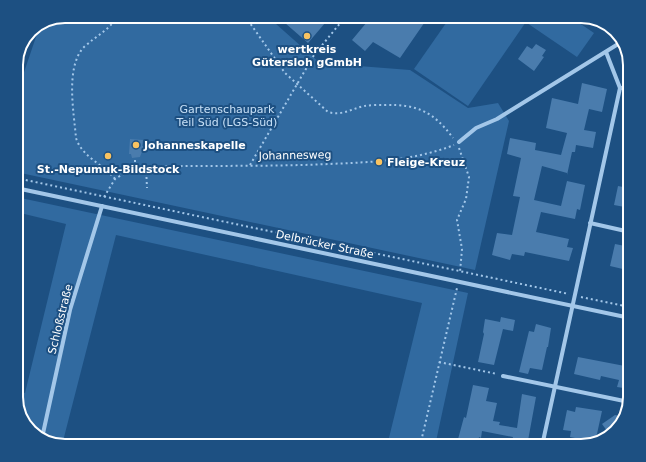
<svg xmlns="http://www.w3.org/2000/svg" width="646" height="462" font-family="'DejaVu Sans',sans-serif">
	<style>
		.green { fill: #316aa0 }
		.building { fill: #4a7cad }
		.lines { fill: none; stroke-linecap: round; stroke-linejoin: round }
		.path { stroke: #a3c7e9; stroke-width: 2; stroke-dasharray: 2 3; stroke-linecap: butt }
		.street { stroke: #a3c7e9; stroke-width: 4 }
		.poi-dot { fill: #f9c361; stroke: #1d5082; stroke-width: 1.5 }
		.labels { text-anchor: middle; stroke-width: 4; stroke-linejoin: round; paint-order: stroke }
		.poi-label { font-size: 11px; font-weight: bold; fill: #fff; stroke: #1d5082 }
		.park-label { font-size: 11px; fill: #c7e0f7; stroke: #1d5082 }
		.street-label { font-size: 11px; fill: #fff; stroke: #1d5082 }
		.rim { fill: none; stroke: #fff; stroke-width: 2 }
	</style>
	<rect width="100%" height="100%" fill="#1d5082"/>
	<g class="green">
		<polygon points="65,16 267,16 320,63 410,70 468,108 498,103 509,121 475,270 16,172 16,96 40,25"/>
		<polygon points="451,16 530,16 468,106 414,69"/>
		<polygon points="532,16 569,16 594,33 577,57 527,23"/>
		<polygon points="16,197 468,293 435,446 387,446 422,303 116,235 62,445 35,436 22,412 22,406 18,404 16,400 16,391 25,393 66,224 16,212"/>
	</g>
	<g class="building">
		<polygon points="277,16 331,16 308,43"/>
		<polygon points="372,16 429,16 400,58 373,42 365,51 352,40"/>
		<polygon points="536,44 546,50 542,56 544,57 534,71 518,59 527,46 532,49"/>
		<polygon points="582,83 607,89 602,112 589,109 584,130 596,132 593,148 576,145 575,152 572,152 567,175 567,173 542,166 534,200 561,206 567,181 585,185 580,210 577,209 575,219 541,212 536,232 569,239 567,247 573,248 569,261 525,252 524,256 512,254 510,260 492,255 497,233 512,235 520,197 513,196 521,158 507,154 510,138 536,143 535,150 561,155 567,133 546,128 552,98 578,104"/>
		<polygon points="130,139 143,140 142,146 144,146 140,157 132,158 131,154 129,154"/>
		<polygon points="618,186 628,188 627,192 630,193 630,208 614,205"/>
		<polygon points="615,244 630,247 627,270 610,266"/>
		<polygon points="501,317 515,320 513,331 503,329 494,365 478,362 484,334 483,332 485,319 500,322"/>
		<polygon points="536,324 551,328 548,347 547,347 542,370 530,368 528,374 519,372 529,331 534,332"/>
		<polygon points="578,357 630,367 630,389 617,387 619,380 601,376 600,380 574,374"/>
		<polygon points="473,385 489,388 486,401 497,403 493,421 500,422 499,425 517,428 522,394 536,397 527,446 512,446 511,444 513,437 482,431 481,438 479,437 478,442 474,441 473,446 457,443 464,417 466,418"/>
		<polygon points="576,407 602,411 595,443 585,445 579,444 580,439 570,437 571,431 563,430 567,410 575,412"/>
		<polygon points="615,415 624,417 620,427 610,435 602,424"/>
	</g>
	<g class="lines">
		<g class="path">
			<path d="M245 16 285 73 328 112C342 116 351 109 364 106 370 105 378 105 385 105 417 104 434 112 453 138"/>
			<polyline points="459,148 469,177 466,199 457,220 462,249 460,272"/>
			<polyline points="250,165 314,55 346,16"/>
			<polyline points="135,167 135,158"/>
			<polyline points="146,167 147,188"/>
			<polyline points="16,178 569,294"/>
			<path d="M115 179C103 164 82 157 76 138 74 113 65 67 84 47 97 35 107 32 118 16"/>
			<path d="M104 197 115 179 135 167C200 165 264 167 329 164 372 162 413 161 454 145"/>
			<polyline points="581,297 630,307"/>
			<polyline points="439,362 497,374"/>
			<polyline points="420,446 457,288"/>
		</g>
		<g class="street">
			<polyline points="620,88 630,88"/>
			<polyline points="459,142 476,128 497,119 623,41"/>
			<polyline points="16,188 630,318"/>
			<polyline points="590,223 630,232"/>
			<polyline points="503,376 629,402"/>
			<polyline points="42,438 70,310 102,206"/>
			<polyline points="542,446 620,88 606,52"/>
		</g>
	</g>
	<g class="poi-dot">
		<circle cx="307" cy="36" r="4"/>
		<circle cx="136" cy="145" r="4"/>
		<circle cx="108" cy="156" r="4"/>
		<circle cx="379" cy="162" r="4"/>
	</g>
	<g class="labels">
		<g class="poi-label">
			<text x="307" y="53">wertkreis<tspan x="307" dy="13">Gütersloh gGmbH</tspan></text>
			<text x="144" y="149" text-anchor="start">Johanneskapelle</text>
			<text x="387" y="166" text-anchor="start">Fleige-Kreuz</text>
			<text x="108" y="173">St.-Nepumuk-Bildstock</text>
		</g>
		<g class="park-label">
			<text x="227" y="113">Gartenschaupark<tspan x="227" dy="13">Teil Süd (LGS-Süd)</tspan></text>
		</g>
		<g class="street-label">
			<text transform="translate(295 155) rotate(-1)" y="4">Johannesweg</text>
			<text transform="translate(325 244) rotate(12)" y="4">Delbrücker Straße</text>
			<text transform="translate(60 319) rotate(-76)" y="4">Schloßstraße</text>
		</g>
	</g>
	<path d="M0 0H646V462H0ZM65 23H581A42 42 0 0 1 623 65V397A42 42 0 0 1 581 439H65A42 42 0 0 1 23 397V65A42 42 0 0 1 65 23Z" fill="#1d5082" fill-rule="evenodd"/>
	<path class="rim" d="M65 23H581A42 42 0 0 1 623 65V397A42 42 0 0 1 581 439H65A42 42 0 0 1 23 397V65A42 42 0 0 1 65 23Z"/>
</svg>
